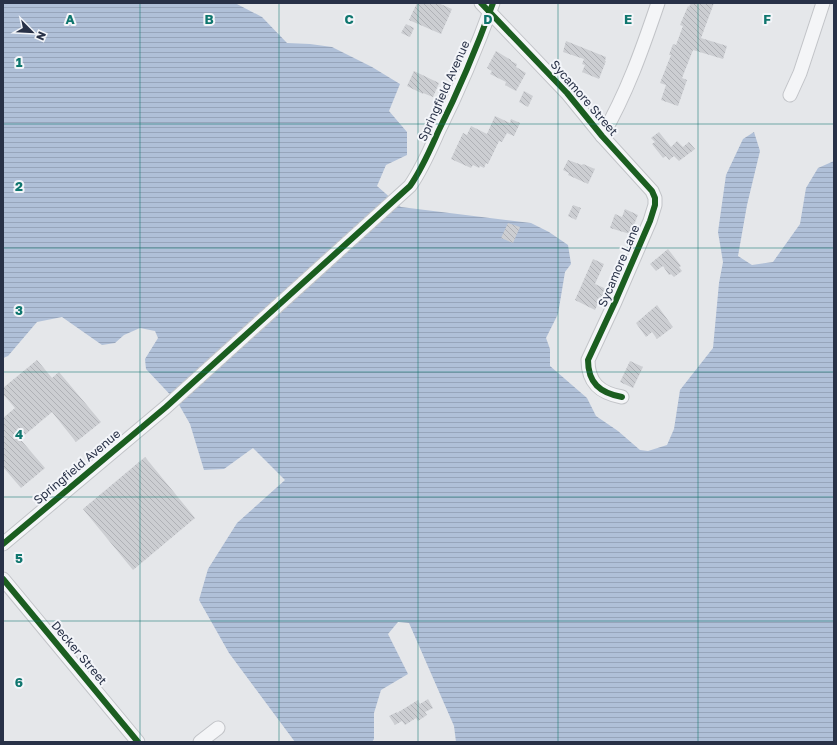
<svg xmlns="http://www.w3.org/2000/svg" width="837" height="745" font-family="'Golos Text',sans-serif">
	<style>
		.water { fill: url(#water-rules) }
		.building { fill: url(#building-back-hatch) }
		.lines { fill: none; stroke-linecap: round; stroke-linejoin: round }
		.minor-casing { stroke: #c2c4c8; stroke-width: 15 }
		.minor { stroke: #f4f5f7; stroke-width: 13 }
		.cycleway-casing { stroke: #f3f5f9; stroke-width: 8 }
		.cycleway { stroke: #1b5e20; stroke-width: 6 }
		.grid { fill: none; stroke: #0f766e; stroke-width: 1; stroke-opacity: 0.55 }
		.labels { text-anchor: middle; stroke-width: 4; stroke-linejoin: round; paint-order: stroke }
		.street-label { font-size: 12px; fill: #283147; stroke: #f3f5f9 }
		.grid-label { font-size: 13px; text-anchor: middle; font-weight: bold; fill: #0f766e; stroke: #f3f5f9; stroke-width: 4; stroke-linejoin: round; paint-order: stroke }
	</style>
	<defs>
		<pattern id="water-rules" width="6" height="5" patternUnits="userSpaceOnUse"><rect width="6" height="5" fill="#b0c0d8"/><path d="M0 2.5h6" fill="none" stroke="#97a5bb"/></pattern>
		<pattern id="building-back-hatch" width="6" height="6" patternUnits="userSpaceOnUse"><rect width="6" height="6" fill="#ccced2"/><path d="M-1 5l2 2M0 0l6 6M5-1l2 2" fill="none" stroke="#afb1b6"/></pattern>
	</defs>
	<rect width="100%" height="100%" fill="#e5e7ea"/>
	<polygon class="water" points="3,3 235,3 262,17 287,43 310,44 332,47 372,67 400,84 389,111 407,132 407,155 386,165 377,186 401,207 531,223 549,232 568,245 571,264 565,272 558,314 546,338 550,349 550,366 587,398 596,416 618,431 640,450 648,451 667,445 674,429 680,390 713,348 719,283 723,262 718,232 726,175 743,139 754,132 760,151 747,205 738,256 752,265 773,262 800,224 806,188 818,168 834,161 834,742 456,742 454,726 409,623 398,622 388,634 408,674 381,690 374,713 374,739 372,742 295,742 229,653 199,600 208,569 237,523 285,480 253,448 224,469 204,470 190,424 178,403 146,369 145,359 158,338 155,331 140,328 124,335 115,343 102,345 62,317 37,322 8,356 3,358"/>
	<g class="building">
		<polygon points="417,3 438,3 452,9 441,34 409,20"/>
		<polygon points="691,3 714,3 701,38 727,46 723,59 693,50 682,78 687,80 678,106 661,100 666,85 660,83 671,55 669,55 673,44 676,45 683,26 680,25 688,6 689,7"/>
		<polygon points="406,24 414,28 410,37 401,33"/>
		<polygon points="566,41 606,57 605,61 606,61 599,79 582,72 585,65 582,64 584,59 563,52"/>
		<polygon points="496,51 511,60 511,61 517,64 516,67 526,73 516,91 505,85 506,82 490,74 492,71 487,68"/>
		<polygon points="414,71 439,83 433,97 423,93 423,94 407,86"/>
		<polygon points="524,91 533,96 528,107 519,102"/>
		<polygon points="495,116 510,123 511,119 520,123 514,136 507,133 502,142 499,141 488,164 486,163 484,168 480,166 479,168 473,165 471,168 451,159 463,133 467,135 471,126 487,134"/>
		<polygon points="659,132 671,147 677,141 683,147 689,142 695,149 679,161 674,156 669,160 666,156 663,158 652,144 655,142 651,138"/>
		<polygon points="568,160 582,165 583,164 595,169 588,184 568,175 569,173 563,170"/>
		<polygon points="573,205 581,208 576,220 568,216"/>
		<polygon points="625,209 638,215 630,234 610,228 615,214 622,217"/>
		<polygon points="508,223 520,227 513,243 501,238"/>
		<polygon points="668,249 681,266 679,267 682,271 674,277 671,274 669,275 663,266 656,271 650,264"/>
		<polygon points="593,259 604,264 595,284 606,289 601,302 599,301 595,310 575,300"/>
		<polygon points="657,305 673,327 657,339 652,332 646,337 636,323"/>
		<polygon points="37,360 52,378 59,372 101,422 76,442 52,412 20,439 45,468 21,488 3,467 3,418 15,408 3,394 3,388"/>
		<polygon points="630,361 643,367 633,388 620,382"/>
		<polygon points="145,457 195,518 133,570 83,509"/>
		<polygon points="428,699 433,708 425,712 427,715 418,721 416,718 405,725 402,721 395,725 389,716 397,712 397,713 418,700 420,704"/>
	</g>
	<g class="lines">
		<g class="minor-casing">
			<g id="minor">
				<path d="M481 3 567 93 602 136 652 191 655 198V205L650 221 615 302 588 360C588 383 600 393 622 397"/>
				<polyline points="790,95 800,73 823,3"/>
				<path d="M602 136C627 93 642 50 658 3"/>
				<path d="M3 544 166 407 410 186C422 169 430 150 438 132 459 90 477 47 493 3"/>
				<polyline points="3,579 138,742"/>
				<polyline points="200,742 218,728"/>
			</g>
		</g>
		<use href="#minor" class="minor"/>
		<g class="cycleway-casing">
			<g id="cycleway">
				<path d="M481 3 567 93 602 136 652 191 655 198V205L650 221 615 302 588 360C588 383 600 393 622 397"/>
				<path d="M3 544 166 407 410 186C422 169 430 150 438 132 459 90 477 47 493 3"/>
				<polyline points="3,579 138,742"/>
			</g>
		</g>
		<use href="#cycleway" class="cycleway"/>
	</g>
	<path class="grid" d="M140 3V742M279 3V742M418 3V742M558 3V742M698 3V742M3 124H834M3 248H834M3 372H834M3 497H834M3 621H834"/>
	<g class="labels">
		<g class="street-label">
			<text transform="translate(444 91) rotate(-66)" y="4">Springfield Avenue</text>
			<text transform="translate(584 98) rotate(49)" y="4">Sycamore Street</text>
			<text transform="translate(619 266) rotate(-67)" y="4">Sycamore Lane</text>
			<text transform="translate(77 467) rotate(-40)" y="4">Springfield Avenue</text>
			<text transform="translate(79 653) rotate(50)" y="4">Decker Street</text>
		</g>
	</g>
	<g class="grid-label">
		<text x="70" y="24">A</text>
		<text x="209" y="24">B</text>
		<text x="349" y="24">C</text>
		<text x="488" y="24">D</text>
		<text x="628" y="24">E</text>
		<text x="767" y="24">F</text>
		<text x="19" y="67">1</text>
		<text x="19" y="191">2</text>
		<text x="19" y="315">3</text>
		<text x="19" y="439">4</text>
		<text x="19" y="563">5</text>
		<text x="19" y="687">6</text>
	</g>
	<rect width="837" height="745" fill="none" stroke="#283147" stroke-width="8"/>
	<g transform="translate(32 32) rotate(114)" stroke="#f3f5f9" stroke-width="3" paint-order="stroke">
	<path d="M0-3L7 15L0 10L-7 15Z" fill="#283147"/>
	<text y="-6" font-size="11" font-weight="bold" text-anchor="middle" fill="#283147">N</text>
	</g>
</svg>
